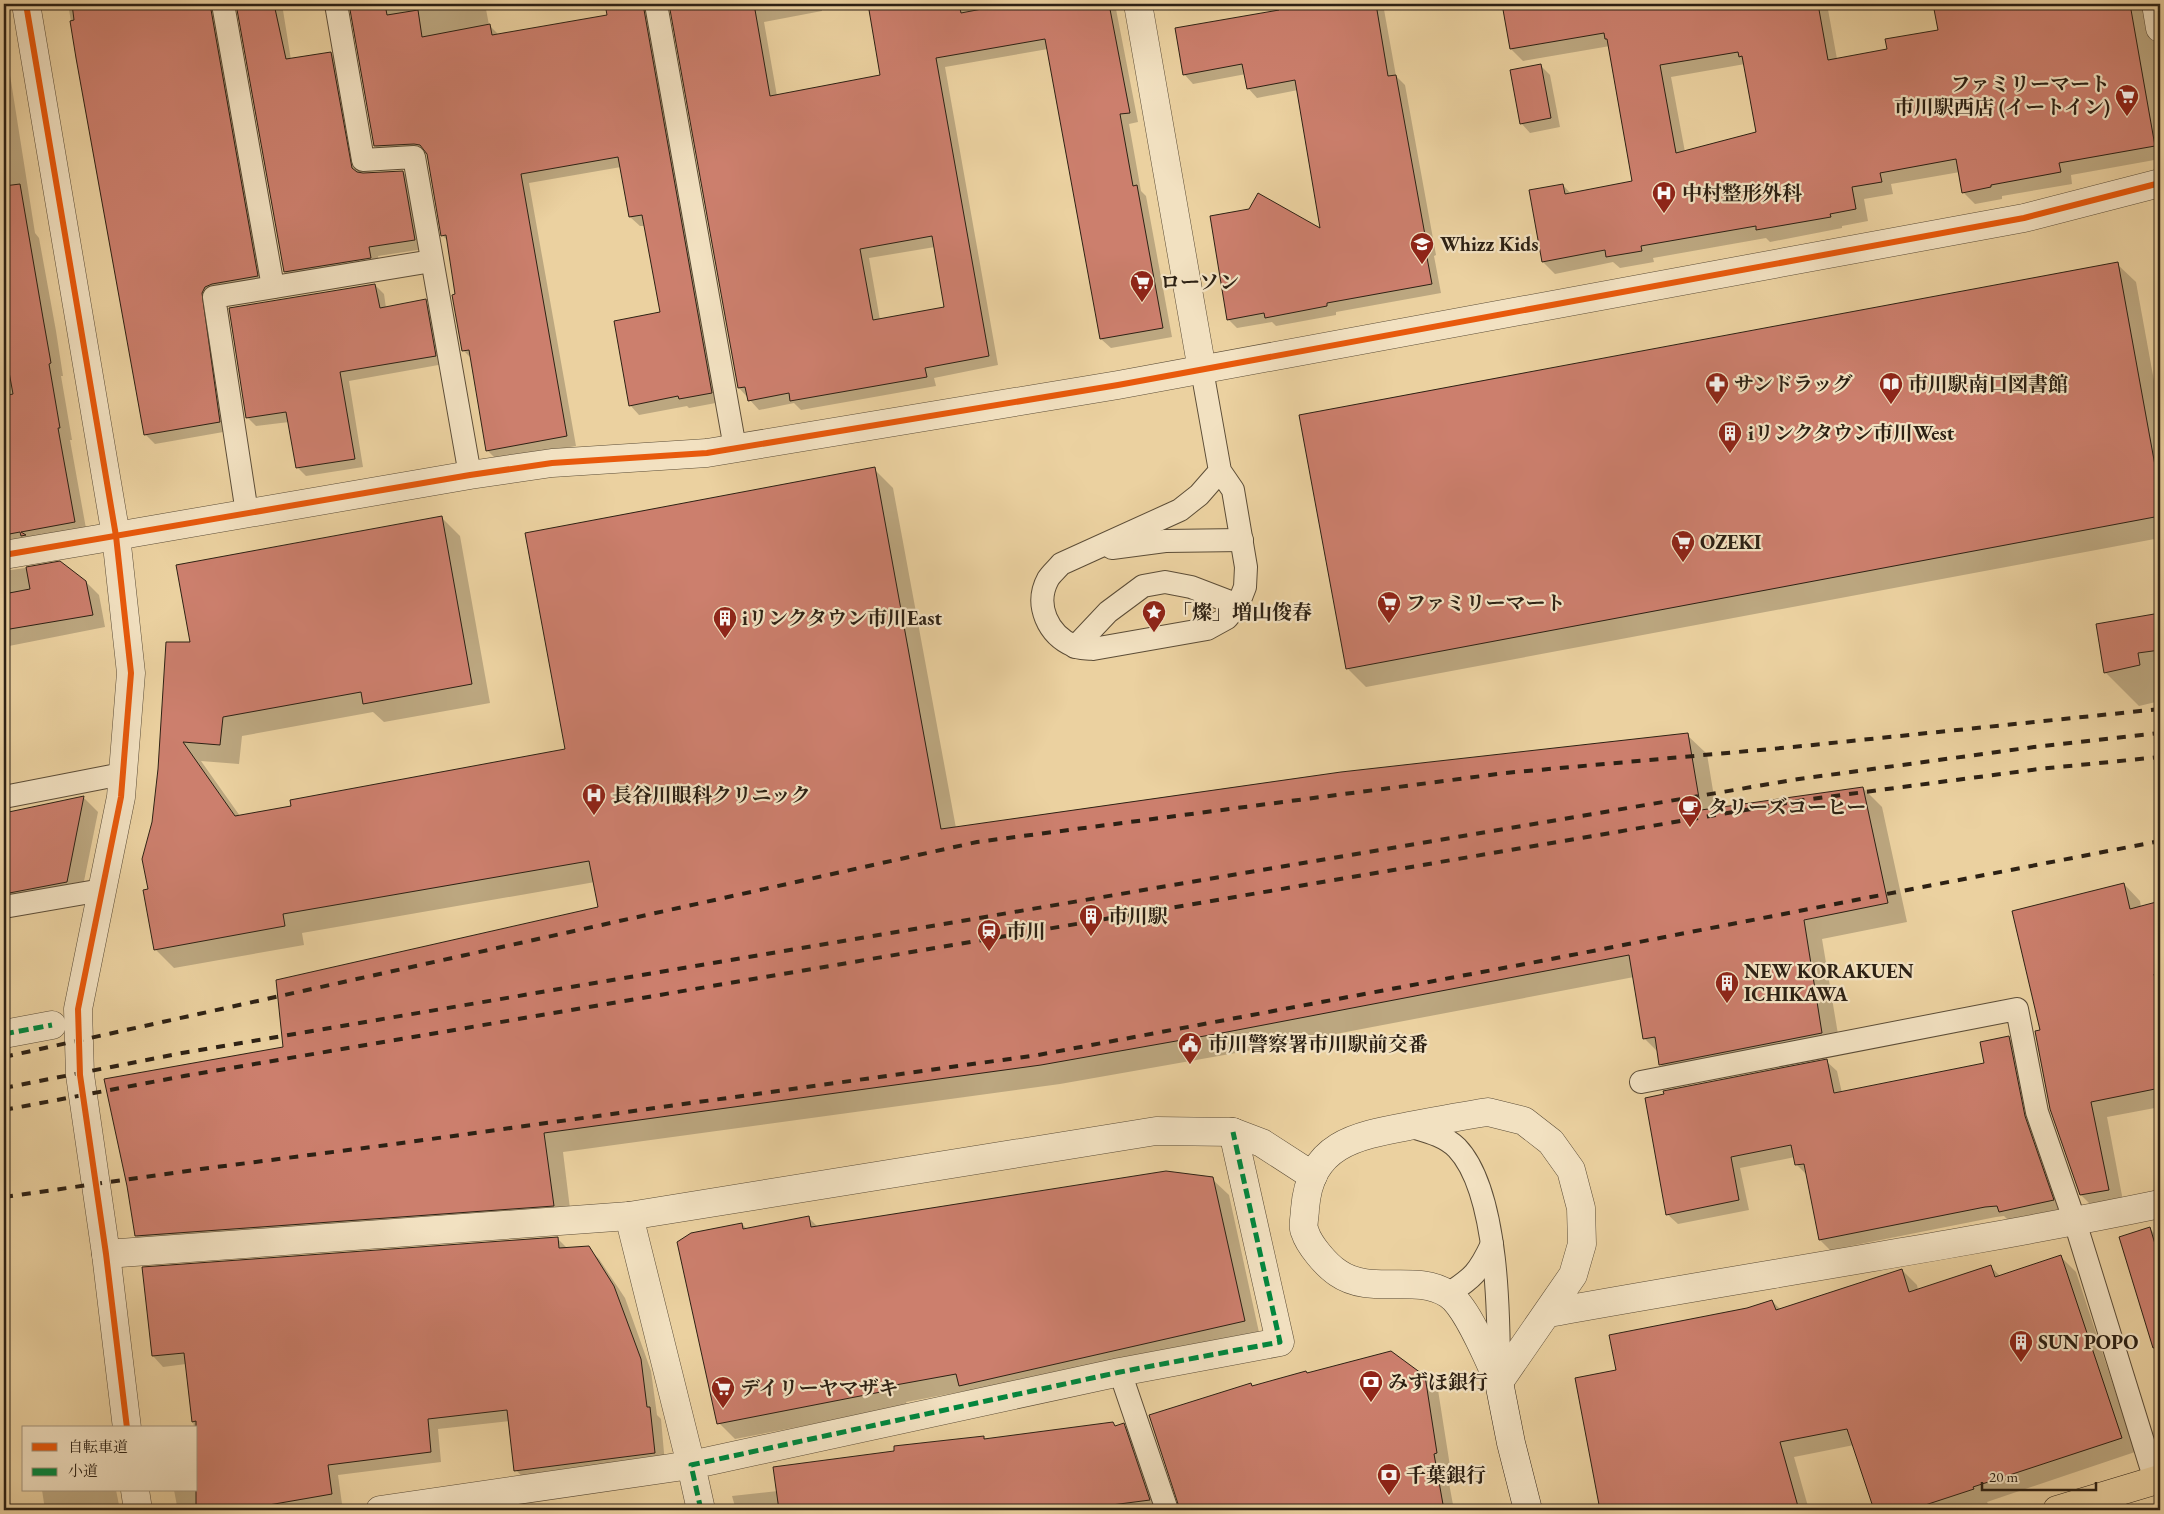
<svg xmlns="http://www.w3.org/2000/svg" width="2164" height="1514" font-family="'EB Garamond','Noto Serif JP',serif">
	<style>
		.shadow { fill: #0003; fill-rule: evenodd }
		.building { fill: #cc7f6d; stroke: #2d2114; fill-rule: evenodd }
		.lines { fill: none; stroke-linecap: round; stroke-linejoin: round }
		.service-casing { stroke: #5c4d37; stroke-width: 24 }
		.pedestrian-casing { stroke: #5c4d37; stroke-width: 29 }
		.minor-casing { stroke: #5c4d37; stroke-width: 29 }
		.tertiary-casing { stroke: #5c4d37; stroke-width: 29 }
		.secondary-casing { stroke: #2d2114; stroke-width: 29 }
		.trunk-casing { stroke: #2d2114; stroke-width: 29 }
		.service { stroke: #f2e1c1; stroke-width: 22 }
		.pedestrian { stroke: #f2e1c1; stroke-width: 28 }
		.minor { stroke: #f2e1c1; stroke-width: 28 }
		.tertiary { stroke: #f2e1c1; stroke-width: 28 }
		.secondary { stroke: #f2e1c1; stroke-width: 28 }
		.trunk { stroke: #ebd1a0; stroke-width: 28 }
		.rail { stroke: #2d2114; stroke-width: 4; stroke-dasharray: 9 9; stroke-linecap: butt }
		.quiet { stroke: #00873e; stroke-width: 5; stroke-dasharray: 10 5; stroke-linecap: butt }
		.cycleway-casing { stroke: #f2e1c1; stroke-width: 9 }
		.cycleway { stroke: #e8590c; stroke-width: 6 }
		.labels { text-anchor: middle; stroke-width: 4.5; stroke-linejoin: round; paint-order: stroke }
		.poi-label { font-size: 20px; font-weight: bold; fill: #2d2114; stroke: #f2e1c1; text-anchor: start }
	</style>
	<rect width="100%" height="100%" fill="#ebd1a0"/>
	<filter id="stains"><feTurbulence type="fractalNoise" baseFrequency=".004" numOctaves="4"/><feColorMatrix values="0 0 0 0 .2 0 0 0 0 .09 0 0 0 0 .02 0 0 0 .5 -.17"/></filter>
	<radialGradient id="worn" r=".72"><stop offset=".6" stop-color="#630" stop-opacity="0"/><stop offset="1" stop-color="#630" stop-opacity=".3"/></radialGradient>
	<g class="shadow">
		<polygon points="68,4 224,4 267,286 222,293 229,431 155,444 145,434 112,244 109,240"/>
		<polygon points="238,4 282,4 291,60 331,53 340,63 361,174 403,172 412,182 424,249 378,256 380,267 294,281 285,272"/>
		<polygon points="349,4 485,4 489,25 499,35 608,16 606,4 657,4 721,402 689,408 687,406 639,415 630,405 662,313 646,226 640,226 630,217 621,167 529,183 576,446 497,460 487,450 472,359 463,350 448,241 442,235 428,154 385,155 375,146"/>
		<path d="M671 4H821L822 11 764 22 777 96 882 76 888 4H1115L1138 122 1129 124 1141 191 1146 196 1172 337 1111 348 1101 339 1048 49 945 67 998 365 934 378 936 386 801 410 794 403 759 410 739 388ZM935 247 945 308 880 320 869 258Z"/>
		<polygon points="1275,4 1383,4 1396,76 1405,85 1436,255 1434,256 1441,293 1336,312 1336,315 1276,326 1272,322 1237,328 1228,319 1322,230 1298,90 1257,98 1248,88 1246,74 1193,84 1184,74 1277,12"/>
		<path d="M1503 4H1827L1837 59 1888 50 1939 31 1934 4H2158L2152 19 2158 44H2160V159L2071 175 2072 184 2002 196V199L1975 204 1963 192 1960 172 1891 184 1893 194 1864 199 1868 221 1842 226V228L1770 242 1766 238 1653 258 1654 262 1620 268 1613 262 1555 274 1543 262 1563 185 1571 194 1633 182 1610 46 1523 61 1511 49ZM1745 64 1757 133 1685 152 1671 77Z"/>
		<polygon points="4,37 35,233 39,238 56,331 63,376 61,376 72,440 70,440 87,534 4,559"/>
		<polygon points="1541,66 1550,75 1560,127 1530,133 1521,123"/>
		<polygon points="2117,264 2136,282 2160,414 2160,538 1366,687 1347,668"/>
		<polygon points="375,285 384,294 386,308 425,301 434,310 444,364 349,381 363,467 306,476 297,467 289,422 256,426 247,417"/>
		<polygon points="874,469 893,488 956,828 1687,735 1707,754 1716,809 1863,788 1882,807 1907,922 1822,939 1841,1052 1680,1084 1660,1064 1659,1053 1644,1038 1634,977 1247,1051 1060,1084 563,1152 572,1225 155,1255 136,1236 600,908 595,882 302,933 304,945 174,968 155,949 150,890 153,823 192,644 441,517 460,536 490,703 384,722 373,712 242,736 239,764 201,761 240,816 566,750"/>
		<polygon points="60,563 86,582 99,595 105,627 4,647 4,571"/>
		<polygon points="2160,615 2160,701 2139,706 2105,672 2097,625"/>
		<polygon points="84,798 98,812 81,896 4,896 4,814"/>
		<polygon points="2124,884 2140,901 2141,907 2160,903 2160,1107 2107,1117 2124,1206 2097,1211 2081,1195 2042,1031"/>
		<polygon points="2009,1038 2019,1048 2063,1210 2010,1222 2004,1216 1996,1217 1830,1250 1820,1240 1807,1175 1797,1165 1795,1157 1740,1168 1749,1210 1678,1224 1667,1214 1826,1061 1837,1071 1842,1093 1985,1064"/>
		<polygon points="1212,1179 1229,1195 1260,1337 976,1402 965,1391 906,1402 907,1406 735,1439 719,1423 742,1224 747,1229 808,1217 818,1227"/>
		<polygon points="2149,1228 2160,1239 2160,1311 2152,1314"/>
		<polygon points="557,1238 568,1249 588,1248 599,1259 625,1298 651,1371 657,1415 661,1419 665,1464 526,1481 516,1470 510,1421 438,1429 441,1462 338,1475 342,1504 305,1510 181,1510 177,1506 174,1490 196,1490 196,1428 194,1428 186,1364 163,1367 153,1356"/>
		<polygon points="2061,1257 2076,1272 2135,1452 1987,1502 1988,1504 1969,1510 1876,1510 1854,1445 1794,1457 1809,1510 1602,1510 1576,1379 1617,1371 1747,1309 1772,1301 1781,1310 1902,1270 1917,1285 1918,1290 1990,1266 2001,1277"/>
		<polygon points="1308,1374 1424,1377 1438,1390 1450,1466 1446,1467 1454,1510 1188,1510 1186,1505 1251,1384 1253,1387"/>
		<polygon points="1112,1423 1116,1427 1123,1424 1138,1439 1162,1510 736,1510 732,1496 778,1491 896,1452 983,1437 986,1440"/>
		<polygon points="42,1490 116,1490 120,1510 45,1510"/>
	</g>
	<g class="building">
		<polygon points="72,4 210,4 258,276 212,284 205,287 202,293 220,422 144,435 76,58 70,21 74,20"/>
		<polygon points="236,4 274,4 286,59 331,52 352,168 357,172 363,173 403,171 415,240 369,247 371,258 284,272"/>
		<polygon points="349,4 385,4 387,15 418,10 422,37 490,24 492,35 607,15 605,4 643,4 712,393 679,399 678,396 629,406 614,321 660,312 642,215 629,217 618,157 521,174 567,436 486,451 469,350 462,351 452,295 455,294 446,235 441,236 427,154 420,145 414,144 374,146"/>
		<path d="M669 4H754L770 96 880 75 868 4H959L961 13 1008 4H1109L1130 113 1120 114 1133 186 1137 185 1163 328 1100 339 1045 39 936 58 989 356 925 368 927 377 790 401 789 393 748 401 745 387 738 388ZM932 236 944 307 873 320 860 249Z"/>
		<polygon points="1278,4 1376,4 1388,76 1396,75 1427,246 1425,247 1432,284 1327,303 1327,306 1265,318 1264,313 1227,320 1210,216 1249,209 1258,193 1320,228 1295,80 1247,89 1242,64 1183,75 1175,28 1279,10"/>
		<path d="M1502 4H1818L1828 60 1887 49 1885 39 1938 30 1933 4H2130L2155 146 2059 163 2061 172 1991 185V187L1962 193 1956 159 1880 173 1882 182 1852 187 1856 209 1830 214 1831 217 1756 230V226L1641 246 1642 251 1606 257 1605 250 1542 262 1529 190 1563 184 1565 194 1632 181 1607 39H1605L1604 33 1510 49ZM1738 52 1739 57 1742 56 1756 132 1676 153 1660 65Z"/>
		<polygon points="1541,64 1551,118 1520,124 1510,70"/>
		<polygon points="20,184 43,318 51,363 49,364 60,428 58,428 75,522 21,532 26,535 21,536 20,532 4,535 4,396 13,394 4,344 4,186"/>
		<polygon points="2118,262 2160,493 2160,516 1346,669 1299,415"/>
		<polygon points="375,284 380,308 426,299 436,356 340,372 355,459 296,468 286,412 246,418 229,308"/>
		<polygon points="875,467 941,829 1341,772 1688,733 1701,810 1863,787 1888,903 1804,920 1822,1033 1659,1065 1655,1037 1643,1039 1629,955 1227,1032 1041,1065 544,1133 554,1206 135,1236 127,1186 104,1079 283,1047 276,980 598,907 589,861 283,914 285,926 154,950 143,890 148,889 142,859 152,822 158,769 166,642 190,642 176,565 442,516 472,684 363,704 361,692 223,717 220,745 183,742 235,816 291,806 290,800 565,749 525,533"/>
		<polygon points="60,561 86,581 93,615 4,630 4,594 30,589 26,567"/>
		<polygon points="2160,613 2160,650 2138,653 2140,665 2104,673 2096,624"/>
		<polygon points="84,796 67,882 4,894 4,813"/>
		<polygon points="2124,883 2130,909 2160,901 2160,972 2154,974 2160,1005 2160,1088 2091,1102 2109,1190 2080,1195 2050,1109 2035,1031 2040,1030 2012,911"/>
		<polygon points="2009,1036 2025,1116 2054,1200 1999,1212 1997,1206 1985,1207 1819,1240 1804,1164 1795,1165 1791,1145 1731,1157 1739,1200 1666,1215 1645,1098 1664,1094 1663,1091 1827,1059 1834,1093 1984,1063 1980,1042"/>
		<polygon points="1166,1171 1213,1177 1245,1321 959,1386 956,1374 890,1386 891,1390 717,1424 677,1242 691,1233 742,1223 743,1229 809,1216 811,1227"/>
		<polygon points="2150,1227 2160,1261 2160,1347 2153,1348 2119,1237"/>
		<polygon points="558,1237 559,1248 589,1246 614,1286 641,1359 647,1407 650,1407 655,1453 514,1471 507,1410 428,1419 431,1452 328,1465 332,1494 240,1510 196,1510 196,1421 192,1422 184,1353 152,1356 142,1267"/>
		<polygon points="2061,1255 2122,1438 1973,1487 1974,1489 1910,1510 1874,1510 1847,1429 1780,1442 1799,1510 1600,1510 1575,1378 1616,1370 1609,1335 1747,1308 1772,1300 1776,1310 1902,1269 1909,1292 1991,1265 1995,1277"/>
		<polygon points="1391,1351 1425,1376 1437,1453 1434,1454 1444,1510 1180,1510 1149,1415 1251,1383 1252,1386 1306,1371 1307,1373"/>
		<polygon points="1113,1422 1115,1426 1124,1423 1150,1500 1073,1510 779,1510 773,1467 894,1451 894,1446 984,1436 984,1439"/>
	</g>
	<g class="lines">
		<g class="service-casing">
			<g id="service">
				<polyline points="223,4 273,287"/>
				<polyline points="336,4 363,160 414,157 470,475"/>
				<polyline points="656,4 735,448"/>
				<path d="M1202 370 1220 471 1233 490 1246 567 1245 587 1238 605 1227 618 1207 629 1093 649C1087 648 1079 649 1074 646 1048 635 1034 605 1048 579 1051 574 1057 569 1061 564L1180 510 1199 495 1220 471"/>
				<polyline points="247,513 214,297 432,261"/>
				<polyline points="1112,548 1165,541 1242,540"/>
				<polyline points="1075,647 1108,612 1143,586 1165,582 1191,587 1238,605"/>
				<polyline points="4,797 122,774"/>
				<polyline points="4,907 102,890"/>
				<polyline points="1641,1082 2017,1009 2037,1112 2075,1222 2155,1480"/>
				<path d="M1409 1126C1425 1131 1444 1135 1457 1148 1499 1192 1499 1320 1499 1379"/>
				<path d="M1448 1294C1473 1278 1479 1272 1492 1244"/>
				<polyline points="1120,1372 1167,1510"/>
			</g>
		</g>
		<g class="pedestrian-casing">
			<g id="pedestrian">
				<polyline points="4,1034 52,1025"/>
				<polyline points="701,1510 691,1465 1120,1372 1280,1342 1233,1132"/>
			</g>
		</g>
		<g class="minor-casing">
			<g id="minor">
				<polyline points="2156,4 2160,28"/>
				<polyline points="4,555 116,536"/>
				<polyline points="106,1254 629,1216 1156,1131 1233,1132 1262,1143 1313,1176"/>
				<path d="M1548 1313C1752 1276 1957 1246 2160 1204"/>
				<polyline points="380,1510 691,1465 629,1216"/>
			</g>
		</g>
		<g class="tertiary-casing">
			<g id="tertiary">
				<polyline points="26,4 116,536 131,673 121,797 78,1009 80,1075 106,1254 127,1428"/>
				<polyline points="1138,4 1202,370"/>
				<polyline points="116,536 470,475 552,463 707,453 1118,385 2024,218 2160,183"/>
				<path d="M1488 1112 1524 1121 1551 1142 1571 1170 1581 1208 1582 1244 1573 1275 1499 1382C1488 1359 1467 1306 1448 1294 1415 1273 1371 1296 1338 1273 1326 1265 1309 1245 1305 1232 1302 1226 1305 1216 1305 1209 1310 1144 1355 1136 1409 1126 1435 1121 1461 1116 1488 1112Z"/>
				<polyline points="135,1490 138,1510"/>
			</g>
		</g>
		<g class="secondary-casing">
			<polyline id="secondary" points="1499,1382 1511,1443 1528,1510"/>
		</g>
		<g class="trunk-casing">
			<polyline id="trunk" points="2057,1510 2160,1479"/>
		</g>
		<use href="#service" class="service"/>
		<use href="#pedestrian" class="pedestrian"/>
		<use href="#minor" class="minor"/>
		<use href="#tertiary" class="tertiary"/>
		<use href="#secondary" class="secondary"/>
		<use href="#trunk" class="trunk"/>
		<g class="rail">
			<polyline points="4,1057 977,842 1505,773 1793,747 2160,709"/>
			<polyline points="4,1088 182,1053 1799,779 2034,747 2160,733"/>
			<polyline points="4,1110 184,1076 1804,800 2039,769 2160,757"/>
			<polyline points="4,1197 201,1169 395,1144 1038,1055 1541,961 2160,841"/>
		</g>
		<g class="quiet">
			<polyline points="4,1034 52,1025"/>
			<polyline points="701,1510 691,1465 1120,1372 1280,1342 1233,1132"/>
		</g>
		<g class="cycleway-casing">
			<g id="cycleway">
				<polyline points="26,4 116,536 131,673 121,797 78,1009 80,1075 106,1254 127,1428"/>
				<polyline points="4,555 470,475 552,463 707,453 1118,385 2024,218 2160,183"/>
			</g>
		</g>
		<use href="#cycleway" class="cycleway"/>
	</g>
	<defs>
		<g id="supermarket-pin" transform="scale(1.25)"><path d="M0 17L-7.5 6A9.5 9.5 0 1 1 7.5 6Z" fill="#8f2418" stroke="#f2e1c1"/><path d="M-6-5.5h2.5l.6 2H6L4.5 2H-2.5L-4.4-4H-6ZM-1.5 3.2a1.3 1.3 0 1 0 .1 0ZM3 3.2a1.3 1.3 0 1 0 .1 0Z" fill="#fff"/></g>
		<g id="hospital-pin" transform="scale(1.25)"><path d="M0 17L-7.5 6A9.5 9.5 0 1 1 7.5 6Z" fill="#8f2418" stroke="#f2e1c1"/><path d="M-5-5h3v3.5h4V-5h3V5h-3V1.5h-4V5h-3Z" fill="#fff"/></g>
		<g id="school-pin" transform="scale(1.25)"><path d="M0 17L-7.5 6A9.5 9.5 0 1 1 7.5 6Z" fill="#8f2418" stroke="#f2e1c1"/><path d="M0-5L7-2L0 1L-7-2ZM-4 1L0 2.5L4 1V4Q0 6-4 4Z" fill="#fff"/></g>
		<g id="pharmacy-pin" transform="scale(1.25)"><path d="M0 17L-7.5 6A9.5 9.5 0 1 1 7.5 6Z" fill="#8f2418" stroke="#f2e1c1"/><path d="M-2-6h4v4h4v4h-4v4h-4v-4h-4v-4h4Z" fill="#fff"/></g>
		<g id="library-pin" transform="scale(1.25)"><path d="M0 17L-7.5 6A9.5 9.5 0 1 1 7.5 6Z" fill="#8f2418" stroke="#f2e1c1"/><path d="M-6-4Q-3-5.5-.7-3.5V5Q-3 3-6 4ZM6-4Q3-5.5 .7-3.5V5Q3 3 6 4Z" fill="#fff"/></g>
		<g id="building-pin" transform="scale(1.25)"><path d="M0 17L-7.5 6A9.5 9.5 0 1 1 7.5 6Z" fill="#8f2418" stroke="#f2e1c1"/><path d="M-4-6H4V6H1V3H-1V6H-4ZM-2.5-4.3h1.7v1.8h-1.7ZM.8-4.3h1.7v1.8H.8ZM-2.5-1h1.7V.8h-1.7ZM.8-1h1.7V.8H.8Z" fill="#fff"/></g>
		<g id="sight-pin" transform="scale(1.25)"><path d="M0 17L-7.5 6A9.5 9.5 0 1 1 7.5 6Z" fill="#8f2418" stroke="#f2e1c1"/><path d="M0-6L1.8-2.2L6-1.7L2.9 1.2L3.7 5.4L0 3.3L-3.7 5.4L-2.9 1.2L-6-1.7L-1.8-2.2Z" fill="#fff"/></g>
		<g id="cafe-pin" transform="scale(1.25)"><path d="M0 17L-7.5 6A9.5 9.5 0 1 1 7.5 6Z" fill="#8f2418" stroke="#f2e1c1"/><path d="M-5.5-4.5H6V0H3Q3 3.5 0 3.5H-2.5Q-5.5 3.5-5.5 0ZM3-3.2v2h1.7v-2ZM-6 4.5H4V6H-6Z" fill="#fff"/></g>
		<g id="station-pin" transform="scale(1.25)"><path d="M0 17L-7.5 6A9.5 9.5 0 1 1 7.5 6Z" fill="#8f2418" stroke="#f2e1c1"/><path d="M-3-6H3Q5-6 5-4V2Q5 4 3 4L4.5 6H3L1.5 4h-3L-3 6H-4.5L-3 4Q-5 4-5 2V-4Q-5-6-3-6ZM-3.5-4v3h7v-3ZM-3.5 1v1.5H-2V1ZM2 1v1.5H3.5V1Z" fill="#fff"/></g>
		<g id="civic-pin" transform="scale(1.25)"><path d="M0 17L-7.5 6A9.5 9.5 0 1 1 7.5 6Z" fill="#8f2418" stroke="#f2e1c1"/><path d="M-.6-6.5H3V-4.5H.6V-3L4-1V1h2V6H-6V1h2V-1L-.6-3ZM-1.2 2.5V6h2.4V2.5Z" fill="#fff"/></g>
		<g id="bank-pin" transform="scale(1.25)"><path d="M0 17L-7.5 6A9.5 9.5 0 1 1 7.5 6Z" fill="#8f2418" stroke="#f2e1c1"/><path d="M-6-4H6V4H-6ZM0-2.3a2.3 2.3 0 1 0 0 4.6a2.3 2.3 0 1 0 0-4.6Z" fill="#fff"/></g>
	</defs>
	<g fill-rule="evenodd">
		<use href="#supermarket-pin" x="2127" y="96"/>
		<use href="#hospital-pin" x="1664" y="193"/>
		<use href="#school-pin" x="1422" y="244"/>
		<use href="#supermarket-pin" x="1142" y="282"/>
		<use href="#pharmacy-pin" x="1717" y="384"/>
		<use href="#library-pin" x="1891" y="384"/>
		<use href="#building-pin" x="1730" y="433"/>
		<use href="#supermarket-pin" x="1683" y="542"/>
		<use href="#supermarket-pin" x="1389" y="603"/>
		<use href="#sight-pin" x="1154" y="612"/>
		<use href="#building-pin" x="725" y="618"/>
		<use href="#hospital-pin" x="594" y="795"/>
		<use href="#cafe-pin" x="1690" y="807"/>
		<use href="#building-pin" x="1091" y="916"/>
		<use href="#station-pin" x="989" y="931"/>
		<use href="#building-pin" x="1727" y="983"/>
		<use href="#civic-pin" x="1190" y="1044"/>
		<use href="#building-pin" x="2021" y="1342"/>
		<use href="#bank-pin" x="1371" y="1382"/>
		<use href="#supermarket-pin" x="723" y="1388"/>
		<use href="#bank-pin" x="1389" y="1475"/>
	</g>
	<g class="labels">
		<g class="poi-label">
			<text x="2110" y="91" text-anchor="end">ファミリーマート<tspan x="2110" dy="23">市川駅西店 (イートイン)</tspan></text>
			<text x="1682" y="200">中村整形外科</text>
			<text x="1440" y="251">Whizz Kids</text>
			<text x="1160" y="289">ローソン</text>
			<text x="1734" y="391">サンドラッグ</text>
			<text x="1908" y="391">市川駅南口図書館</text>
			<text x="1748" y="440">iリンクタウン市川West</text>
			<text x="1700" y="549">OZEKI</text>
			<text x="1406" y="610">ファミリーマート</text>
			<text x="1172" y="619">「燦」増山俊春</text>
			<text x="742" y="625">iリンクタウン市川East</text>
			<text x="612" y="802">長谷川眼科クリニック</text>
			<text x="1708" y="814">タリーズコーヒー</text>
			<text x="1108" y="923">市川駅</text>
			<text x="1006" y="938">市川</text>
			<text x="1744" y="978">NEW KORAKUEN<tspan x="1744" dy="23">ICHIKAWA</tspan></text>
			<text x="1208" y="1051">市川警察署市川駅前交番</text>
			<text x="2038" y="1349">SUN POPO</text>
			<text x="1388" y="1389">みずほ銀行</text>
			<text x="740" y="1395">デイリーヤマザキ</text>
			<text x="1406" y="1482">千葉銀行</text>
		</g>
	</g>
	<rect width="2164" height="1514" fill="none" stroke="#ebd1a0" stroke-width="20"/>
	<rect x="5" y="5" width="2154" height="1504" fill="none" stroke="#2d2114" stroke-width="2.5"/>
	<rect x="10" y="10" width="2144" height="1494" fill="none" stroke="#2d2114"/>
	<rect x="22" y="1426" width="175" height="65" fill="#f2e1c1" stroke="#a3947c"/>
	<rect x="32" y="1443" width="25" height="8" fill="#e8590c" stroke="#a3947c"/>
	<text x="68" y="1452" font-size="15" fill="#2d2114">自転車道</text>
	<rect x="32" y="1468" width="25" height="8" fill="#00873e" stroke="#a3947c"/>
	<text x="68" y="1476" font-size="15" fill="#2d2114">小道</text>
	<path d="M1982 1482v8h114v-8" fill="none" stroke="#2d2114" stroke-width="2.5"/>
	<text x="1989" y="1482" font-size="15" fill="#2d2114" stroke="#f2e1c1" stroke-width="4" paint-order="stroke">20 m</text>
	<rect width="100%" height="100%" filter="url(#stains)"/>
	<rect width="100%" height="100%" fill="url(#worn)"/>
</svg>
